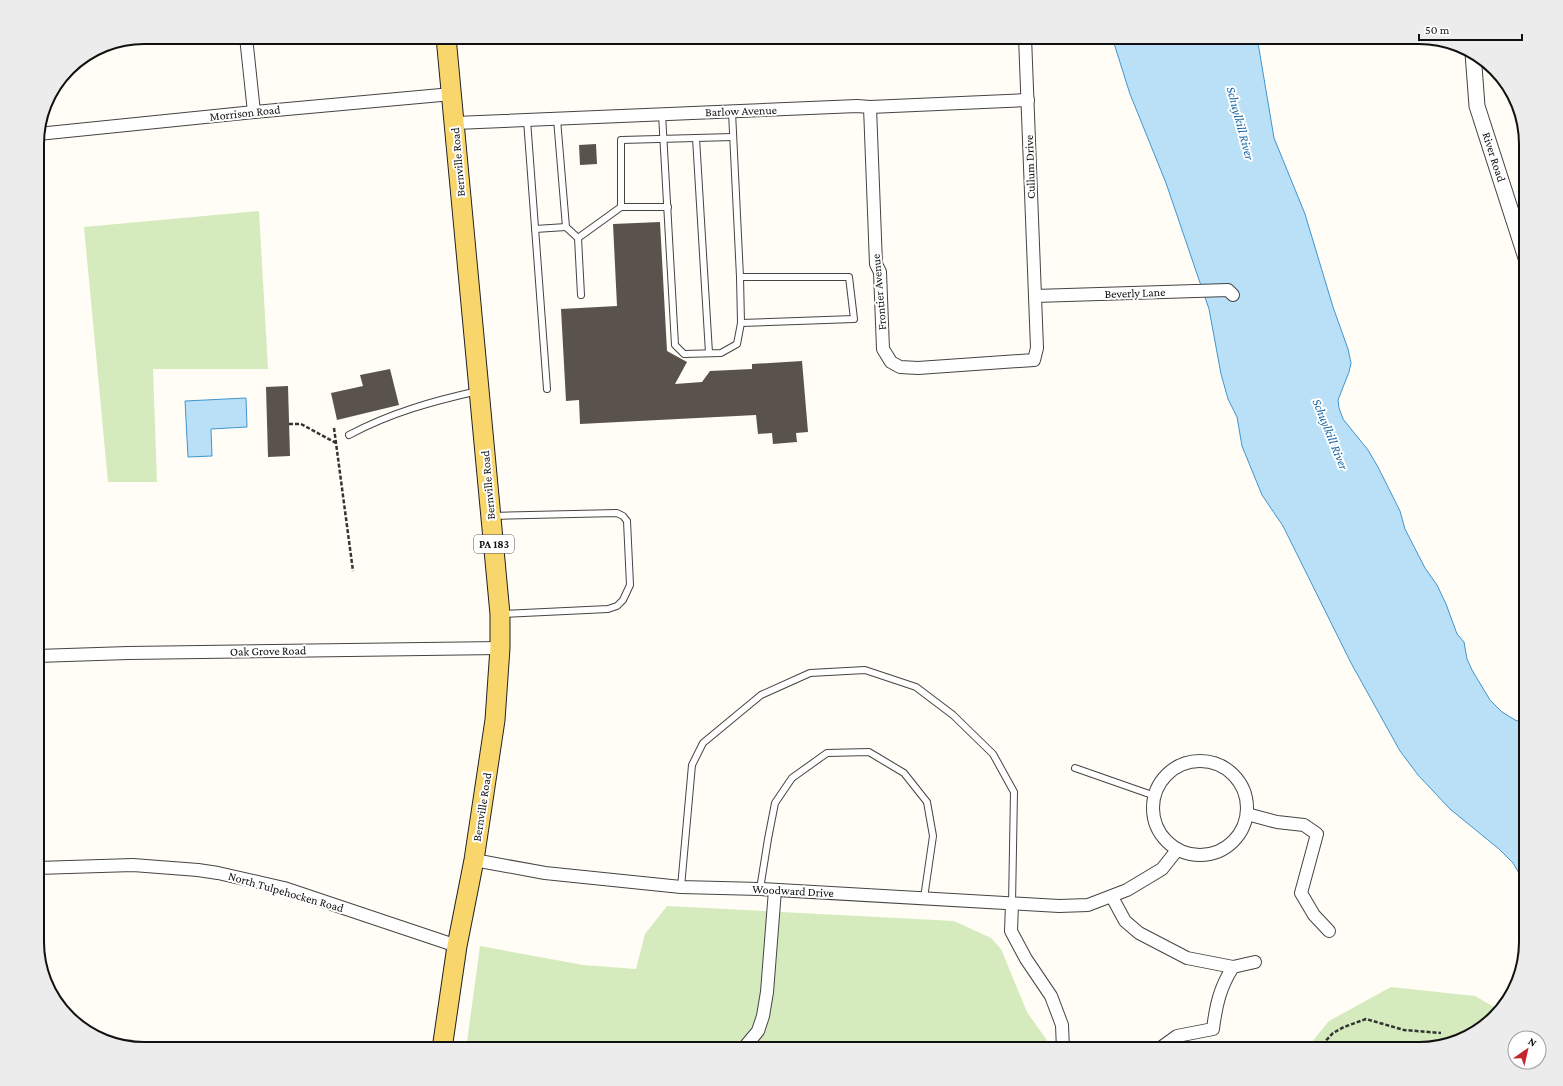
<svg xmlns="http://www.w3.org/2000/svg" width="1563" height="1086" font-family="'Crimson Pro',serif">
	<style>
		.green { fill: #d5ebbd }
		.pitch { fill: #e6f2cf }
		.water { fill: #b9e0f7; stroke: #3f96cf }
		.building { fill: #5a524d }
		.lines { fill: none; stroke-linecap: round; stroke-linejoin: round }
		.service-casing { stroke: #444; stroke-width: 8 }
		.minor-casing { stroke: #444; stroke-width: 14 }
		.tertiary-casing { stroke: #444; stroke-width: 17 }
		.primary-casing { stroke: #222; stroke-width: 21 }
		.path { stroke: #333; stroke-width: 2.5; stroke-dasharray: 4 2; stroke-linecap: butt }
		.service { stroke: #fff; stroke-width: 6 }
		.minor { stroke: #fff; stroke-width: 12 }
		.tertiary { stroke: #fff; stroke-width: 15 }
		.primary { stroke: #f9d66b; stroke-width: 19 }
		.labels { text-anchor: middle; stroke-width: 4; stroke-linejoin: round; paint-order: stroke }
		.shield { fill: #fff; stroke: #585858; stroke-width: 1 }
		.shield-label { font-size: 11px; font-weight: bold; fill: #111 }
		.street-label { font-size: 12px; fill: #111; stroke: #fff }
		.water-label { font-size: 13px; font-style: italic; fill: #1768a6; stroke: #fff }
		.rim { fill: none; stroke: #111; stroke-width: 2 }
	</style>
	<rect width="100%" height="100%" fill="#fffdf5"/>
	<g class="green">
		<polygon points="259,211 268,369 153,369 157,482 108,482 84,227"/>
		<polygon points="667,906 954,921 991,938 1001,949 1027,1012 1053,1049 466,1049 480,946 583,965 636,969 645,934"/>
		<polygon points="1391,987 1475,996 1499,1010 1467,1038 1419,1049 1306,1049 1329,1021"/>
		<polygon points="110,1039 132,1039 148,1049 144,1049"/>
	</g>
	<polygon class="pitch" points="1358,1043 1366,1045 1372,1049 1347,1049"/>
	<g class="water">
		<polygon points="1112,37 1257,37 1274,138 1305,214 1333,307 1348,349 1351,363 1349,372 1338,400 1339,408 1343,419 1368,450 1378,467 1400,511 1405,529 1425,568 1437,585 1446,604 1457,634 1464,642 1467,659 1472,670 1490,700 1502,712 1515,720 1526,724 1526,885 1513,863 1499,849 1450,809 1418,775 1400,751 1351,663 1283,526 1262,495 1242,446 1237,417 1228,399 1221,374 1209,309 1166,183 1130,94"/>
		<polygon points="246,398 247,427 211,429 212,456 188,457 185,401"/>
	</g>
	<g class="building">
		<polygon points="596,144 597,164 580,165 579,145"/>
		<polygon points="660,222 667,351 687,362 675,384 702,382 710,371 752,369 752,364 802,361 808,432 796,433 797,442 773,444 772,433 758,434 756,415 580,424 579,400 566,401 561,309 617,306 613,224"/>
		<polygon points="390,369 399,405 337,420 331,393 363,386 360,375"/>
		<polygon points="288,386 290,456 268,457 266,387"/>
	</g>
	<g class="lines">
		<g class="service-casing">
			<g id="service">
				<polyline points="662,114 675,345 684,354 721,353 737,344 741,323 854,319 849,277 740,277 732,112"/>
				<polyline points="557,119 566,227 578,238 581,295"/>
				<polyline points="527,120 547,389"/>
				<polyline points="696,138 709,353"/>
				<polyline points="668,207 621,207 621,140 733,137"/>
				<polyline points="535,229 566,227"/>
				<polyline points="578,238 621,207"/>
				<polyline points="740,277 741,323"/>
				<path d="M349 435C390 413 433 401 478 391"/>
				<polyline points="492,516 617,513 623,516 627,521 630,585 623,600 617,606 608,609 502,614"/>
				<polyline points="1075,768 1155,796"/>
				<polyline points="681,887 692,765 703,743 761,695 810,673 865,670 916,687 953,715 993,754 1014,792 1012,904"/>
				<polyline points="760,889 768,839 775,803 792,778 827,753 869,752 904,773 927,802 933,836 924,898"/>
			</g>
		</g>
		<g class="minor-casing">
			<g id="minor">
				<polyline points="246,37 254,112"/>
				<polyline points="870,107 876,264 880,272 883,349 891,362 900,367 918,368 1034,360 1037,348 1025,37"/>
				<polyline points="455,123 857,106 870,107 1028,100"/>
				<polyline points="38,134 254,112 452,94"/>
				<polyline points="1035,296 1228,290 1233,295"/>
				<polyline points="37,656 128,653 500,648"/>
				<circle cx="1200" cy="808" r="47"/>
				<polyline points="1247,814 1277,822 1304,825 1317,834 1301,893 1314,915 1329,931"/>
				<polyline points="474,860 545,873 681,887 760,889 1059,906 1088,905 1127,890 1162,869 1177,850"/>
				<polyline points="37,868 133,865 198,870 218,873 284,888 457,946"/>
				<polyline points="1112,897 1125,921 1139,933 1187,958 1233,967 1255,962"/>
				<polyline points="1012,904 1011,931 1026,959 1051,996 1062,1025 1063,1049"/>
				<polyline points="743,1049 758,1031 763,1016 767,992 775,890"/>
				<path d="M1159 1049 1177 1036 1213 1029C1216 1005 1220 987 1233 967"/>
			</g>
		</g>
		<g class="tertiary-casing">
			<polyline id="tertiary" points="1473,53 1477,106 1526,258"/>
		</g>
		<g class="primary-casing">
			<polyline id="primary" points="442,1049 457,946 474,860 495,720 500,648 500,614 446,37"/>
		</g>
		<g class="path">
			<polyline points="289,424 301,424 336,443"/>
			<polyline points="334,428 353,571"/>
			<polyline points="1318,1049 1333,1033 1344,1027 1366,1019 1404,1030 1441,1033"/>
		</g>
		<use href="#service" class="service"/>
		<use href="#minor" class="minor"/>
		<use href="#tertiary" class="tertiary"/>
		<use href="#primary" class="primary"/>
	</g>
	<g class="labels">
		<rect class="shield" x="474" y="535" width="40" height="18" rx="3"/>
		<g class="shield-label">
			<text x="494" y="548">PA 183</text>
		</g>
		<g class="street-label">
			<text transform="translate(741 111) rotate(-2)" y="4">Barlow Avenue</text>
			<text transform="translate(245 113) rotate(-6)" y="4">Morrison Road</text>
			<text transform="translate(1494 157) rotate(72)" y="4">River Road</text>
			<text transform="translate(458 162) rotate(-95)" y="4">Bernville Road</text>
			<text transform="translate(1030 167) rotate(-92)" y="4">Cullum Drive</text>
			<text transform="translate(879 292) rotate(-95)" y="4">Frontier Avenue</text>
			<text transform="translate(1135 293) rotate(-2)" y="4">Beverly Lane</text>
			<text transform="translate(488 485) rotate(-95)" y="4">Bernville Road</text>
			<text transform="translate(268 651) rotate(-1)" y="4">Oak Grove Road</text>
			<text transform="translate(482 807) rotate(-81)" y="4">Bernville Road</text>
			<text transform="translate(793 891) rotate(3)" y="4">Woodward Drive</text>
			<text transform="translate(286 892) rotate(16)" y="4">North Tulpehocken Road</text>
		</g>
		<g class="water-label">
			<text transform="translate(1241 123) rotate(75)" y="5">Schuylkill River</text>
			<text transform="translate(1331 434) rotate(68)" y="5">Schuylkill River</text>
		</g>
	</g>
	<path d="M0 0H1563V1086H0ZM144 44H1419A100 100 0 0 1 1519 144V942A100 100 0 0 1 1419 1042H144A100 100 0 0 1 44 942V144A100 100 0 0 1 144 44Z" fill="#ececec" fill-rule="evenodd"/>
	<path class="rim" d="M144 44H1419A100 100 0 0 1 1519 144V942A100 100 0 0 1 1419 1042H144A100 100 0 0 1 44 942V144A100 100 0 0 1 144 44Z"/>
	<g transform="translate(1527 1050) rotate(34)"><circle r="19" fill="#ffffff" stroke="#a0a0a0"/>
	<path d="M0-3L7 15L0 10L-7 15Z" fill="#c4262e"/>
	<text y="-6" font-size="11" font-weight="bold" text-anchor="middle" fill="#111111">N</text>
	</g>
	<path d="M1419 34v6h103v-6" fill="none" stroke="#111111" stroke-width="2"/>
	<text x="1425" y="34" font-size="12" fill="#111111" stroke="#ffffff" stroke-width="3" paint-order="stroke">50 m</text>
</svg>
